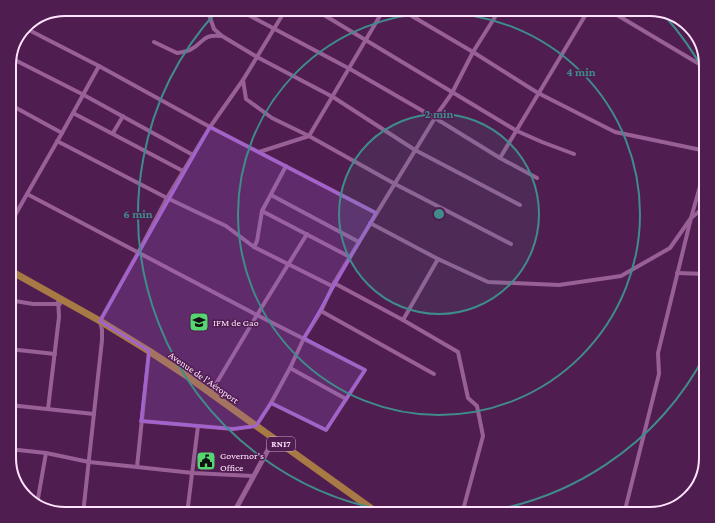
<svg xmlns="http://www.w3.org/2000/svg" width="715" height="523" font-family="'Crimson Pro',serif">
	<style>
		.lines { fill: none; stroke-linecap: round; stroke-linejoin: round }
		.minor { stroke: #986096; stroke-width: 4 }
		.tertiary { stroke: #986096; stroke-width: 5 }
		.primary { stroke: #a77945; stroke-width: 7 }
		.marked { fill: #a263d1; fill-opacity: 0.2; stroke: #a263d1; stroke-width: 3; stroke-linejoin: round }
		.ring { fill: none; stroke: #3f8c8a; stroke-width: 2 }
		.labels { text-anchor: middle; stroke-width: 3; stroke-linejoin: round; paint-order: stroke }
		.shield { fill: #501d50; stroke: #caa8c8; stroke-width: 1 }
		.shield-label { font-size: 9px; font-weight: bold; fill: #fee4fc }
		.poi-label { font-size: 10px; fill: #fee4fc; stroke: #501d50; text-anchor: start }
		.street-label { font-size: 10px; fill: #fee4fc; stroke: #501d50 }
		.rim { fill: none; stroke: #fee4fc; stroke-width: 2 }
		.centre { fill: #3f8c8a; stroke: #501d50; stroke-width: 2 }
		.ring-label { font-size: 12px; text-anchor: middle; font-weight: bold; fill: #3f8c8a; stroke: #501d50; stroke-width: 3; stroke-linejoin: round; paint-order: stroke }
	</style>
	<rect width="100%" height="100%" fill="#501d50"/>
	<g class="lines">
		<g class="minor">
			<polyline points="207,9 214,29 222,36 257,57 333,97 415,150 520,205"/>
			<polyline points="237,9 350,69 435,118 500,158 537,178"/>
			<polyline points="314,9 517,131 542,142 574,154"/>
			<polyline points="400,9 473,52 538,93 615,132 706,151"/>
			<polyline points="607,9 706,68"/>
			<polyline points="25,28 99,66 210,127 376,213"/>
			<path d="M154 42 177 53C181 52 186 52 190 50 204 43 201 34 221 36"/>
			<polyline points="11,58 82,94 193,155"/>
			<polyline points="243,80 246,99 272,118 309,136 395,184 511,244"/>
			<polyline points="9,104 62,133 27,194"/>
			<polyline points="73,113 99,66"/>
			<polyline points="62,133 73,113 183,171"/>
			<polyline points="113,133 123,116"/>
			<polyline points="57,141 167,198 226,226 254,247 332,286"/>
			<polyline points="259,152 309,136 384,9"/>
			<polyline points="500,158 589,9"/>
			<polyline points="286,166 262,211 350,257"/>
			<polyline points="271,195 359,242"/>
			<polyline points="370,223 438,259"/>
			<polyline points="9,226 27,194 257,315 365,370 326,430 271,403"/>
			<polyline points="254,247 257,241 262,211"/>
			<polyline points="677,273 706,274"/>
			<polyline points="334,283 403,320 458,352 468,398 477,406 483,436 463,510 474,514"/>
			<polyline points="9,300 33,304 60,304"/>
			<polyline points="321,311 434,374"/>
			<polyline points="403,320 438,259 488,282 559,285 621,276 670,248 691,218 706,165"/>
			<polyline points="9,349 55,354"/>
			<polyline points="290,368 346,399"/>
			<polyline points="210,394 257,315 307,234"/>
			<polyline points="9,405 94,414"/>
			<polyline points="48,409 59,317 58,298"/>
			<polyline points="141,421 233,429 256,426 271,403 290,368 304,338 321,311 334,283 438,113 452,93 473,52 500,9"/>
			<polyline points="9,449 46,453 89,462 137,467 193,473 253,476"/>
			<polyline points="137,467 149,351"/>
			<polyline points="37,504 46,453"/>
			<polyline points="84,508 131,514"/>
			<polyline points="83,514 102,340 102,330 100,321 138,253 167,198 210,127 243,80 286,9"/>
			<polyline points="187,514 198,426"/>
			<polyline points="624,514 659,374 658,353 691,218 706,206"/>
		</g>
		<polyline class="tertiary" points="233,514 274,439"/>
		<polyline class="primary" points="9,270 100,321 149,351 184,374 379,514"/>
	</g>
	<path class="marked" d="M210 127 376 213 304 338 365 370 326 430 271 403 256 426 233 429 141 421 149 351 100 321Z"/>
	<circle cx="439" cy="214" r="100" fill="#3f8c8a" fill-opacity=".12"/>
	<g class="ring">
		<circle cx="439" cy="214" r="100"/>
		<circle cx="439" cy="214" r="201"/>
		<path d="M706 353A301 301 0 0 1 465 514M413 514A301 301 0 0 1 217 11M664 15A301 301 0 0 1 706 75"/>
	</g>
	<defs>
		<g id="school-square" transform="scale(1)"><rect x="-9" y="-9" width="18" height="18" rx="4" fill="#55d671" stroke="#501d50"/><path d="M0-5L7-2L0 1L-7-2ZM-4 1L0 2.5L4 1V4Q0 6-4 4Z" fill="#111"/></g>
		<g id="civic-square" transform="scale(1)"><rect x="-9" y="-9" width="18" height="18" rx="4" fill="#55d671" stroke="#501d50"/><path d="M-.6-6.5H3V-4.5H.6V-3L4-1V1h2V6H-6V1h2V-1L-.6-3ZM-1.2 2.5V6h2.4V2.5Z" fill="#111"/></g>
	</defs>
	<g fill-rule="evenodd">
		<use href="#school-square" x="199" y="322"/>
		<use href="#civic-square" x="206" y="461"/>
	</g>
	<g class="labels">
		<rect class="shield" x="267" y="437" width="28" height="14" rx="3"/>
		<g class="shield-label">
			<text x="281" y="447">RN17</text>
		</g>
		<g class="poi-label">
			<text x="213" y="326">IFM de Gao</text>
			<text x="220" y="459">Governor's<tspan x="220" dy="12">Office</tspan></text>
		</g>
		<g class="street-label">
			<text transform="translate(204 377) rotate(35)" y="4">Avenue de l'Aéroport</text>
		</g>
	</g>
	<path d="M0 0H715V523H0ZM65 16H650A49 49 0 0 1 699 65V458A49 49 0 0 1 650 507H65A49 49 0 0 1 16 458V65A49 49 0 0 1 65 16Z" fill="#501d50" fill-rule="evenodd"/>
	<path class="rim" d="M65 16H650A49 49 0 0 1 699 65V458A49 49 0 0 1 650 507H65A49 49 0 0 1 16 458V65A49 49 0 0 1 65 16Z"/>
	<circle cx="439" cy="214" r="6" class="centre"/>
	<g class="ring-label">
		<text x="581" y="76">4 min</text>
		<text x="439" y="118">2 min</text>
		<text x="138" y="218">6 min</text>
	</g>
</svg>
